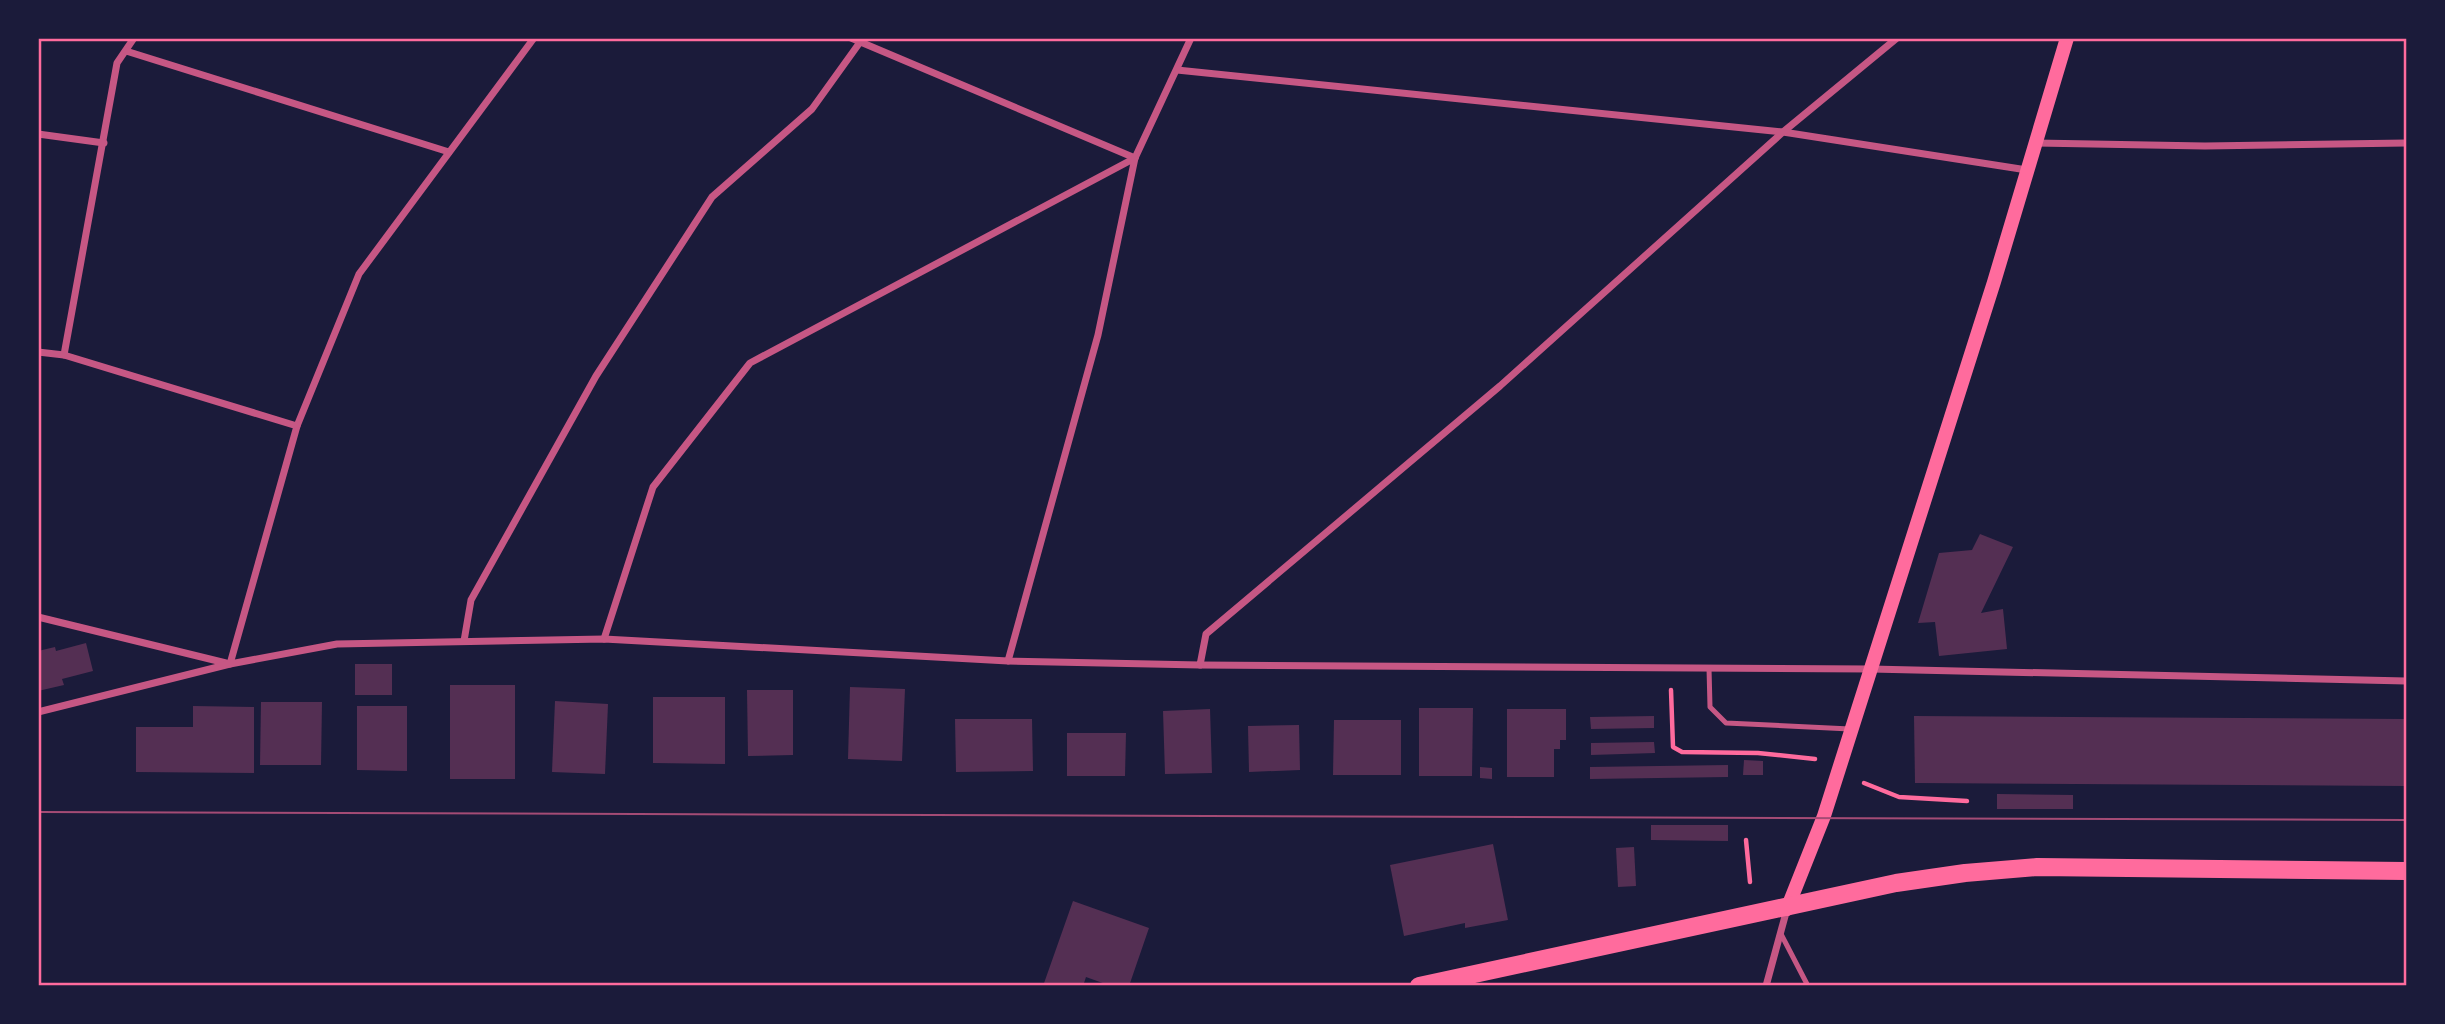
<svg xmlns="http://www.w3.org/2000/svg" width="2445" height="1024" font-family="'Source Serif 4',serif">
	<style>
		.building { fill: #542f53 }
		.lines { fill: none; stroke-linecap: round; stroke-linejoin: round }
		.path { stroke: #ff6b9d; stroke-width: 4.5 }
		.service { stroke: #c65784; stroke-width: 5 }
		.minor { stroke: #c65784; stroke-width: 7 }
		.secondary { stroke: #ff6b9d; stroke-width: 14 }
		.primary { stroke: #ff6b9d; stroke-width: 18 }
		.tram { stroke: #a44b75; stroke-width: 2 }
		.neatline { fill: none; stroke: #ff6b9d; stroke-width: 2.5 }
	</style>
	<rect width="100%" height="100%" fill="#1b1b3a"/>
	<g class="building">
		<polygon points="1980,534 2013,547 1981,613 2003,609 2007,649 1939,656 1935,622 1918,623 1939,553 1972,550"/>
		<polygon points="86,643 93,671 62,679 64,685 38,691 38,651 55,647 56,651"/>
		<rect x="355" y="664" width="37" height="31"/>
		<rect x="450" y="685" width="65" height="94"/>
		<polygon points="850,687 905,689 902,761 848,759"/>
		<polygon points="747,690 793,690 793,755 748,756"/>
		<polygon points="653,697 725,697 725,764 653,763"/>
		<polygon points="555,701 608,704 605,774 552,772"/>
		<polygon points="261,702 322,702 321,765 260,765"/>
		<polygon points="193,706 254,707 254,773 136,772 136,727 193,727"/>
		<polygon points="357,706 407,706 407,771 357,770"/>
		<polygon points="1419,708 1473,708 1472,776 1419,776"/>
		<polygon points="1210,709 1212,773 1165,774 1163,711"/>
		<polygon points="1507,709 1566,709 1566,740 1560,740 1560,749 1554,749 1554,777 1507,777"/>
		<polygon points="1654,716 1654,728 1591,729 1590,717"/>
		<polygon points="1914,716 2406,719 2406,786 1915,783"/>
		<polygon points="955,719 1032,719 1033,771 956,772"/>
		<polygon points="1334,720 1401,720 1401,775 1333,775"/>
		<polygon points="1299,725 1300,770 1249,772 1248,726"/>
		<polygon points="1067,733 1126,733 1125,776 1067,776"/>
		<polygon points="1654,742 1655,753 1591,755 1591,743"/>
		<polygon points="1744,760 1763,761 1763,775 1743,775"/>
		<polygon points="1728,765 1728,777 1590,779 1590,767"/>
		<polygon points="1480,767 1492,768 1492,779 1480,778"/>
		<polygon points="1997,794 2073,795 2073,809 1997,809"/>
		<polygon points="1651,825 1728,825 1728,841 1651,840"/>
		<polygon points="1493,844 1508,920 1465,928 1465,923 1404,936 1390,865"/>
		<polygon points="1634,847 1636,886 1618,887 1616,848"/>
		<polygon points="1073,901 1149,928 1129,986 1111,986 1086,977 1083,986 1043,986"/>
	</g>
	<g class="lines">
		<g class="path">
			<polyline points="1671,690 1673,747 1682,752 1758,753 1815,759"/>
			<polyline points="1864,783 1899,797 1967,801"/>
			<polyline points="1746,840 1750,882"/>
		</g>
		<g class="service">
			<polyline points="1709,668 1710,707 1726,723 1850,729"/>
			<polyline points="1781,934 1808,986"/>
		</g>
		<g class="minor">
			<polyline points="134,38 117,63 64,355 297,426 230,664"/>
			<polyline points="851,38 1135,158"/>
			<polyline points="126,51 449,152"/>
			<polyline points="1177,70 1783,132 2027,170"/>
			<polyline points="38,134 104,143"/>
			<polyline points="2036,143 2205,146 2406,143"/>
			<polyline points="38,352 64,355"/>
			<polyline points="297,426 359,274 534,38"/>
			<polyline points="38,617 226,663"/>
			<polyline points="604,639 653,487 750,363 1135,158"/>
			<polyline points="464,641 471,600 596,376 712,197 812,109 863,38"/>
			<polyline points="1008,661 1098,335 1135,158 1191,38"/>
			<polyline points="1200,665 1871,669 2406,681"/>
			<polyline points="38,712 230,664 337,644 604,639 1008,661 1200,665 1206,634 1500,386 1783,132 1897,38"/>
			<polyline points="1766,986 1787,909"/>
		</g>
		<polyline class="secondary" points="1787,909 1824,816 1994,282 2067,38"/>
		<polyline class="primary" points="1419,986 1896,883 1965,873 2037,867 2406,871"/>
		<polyline class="tram" points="38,812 2406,820"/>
	</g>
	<rect width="2445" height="1024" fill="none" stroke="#1b1b3a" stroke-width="80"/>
	<rect x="40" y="40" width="2365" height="944" class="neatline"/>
</svg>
